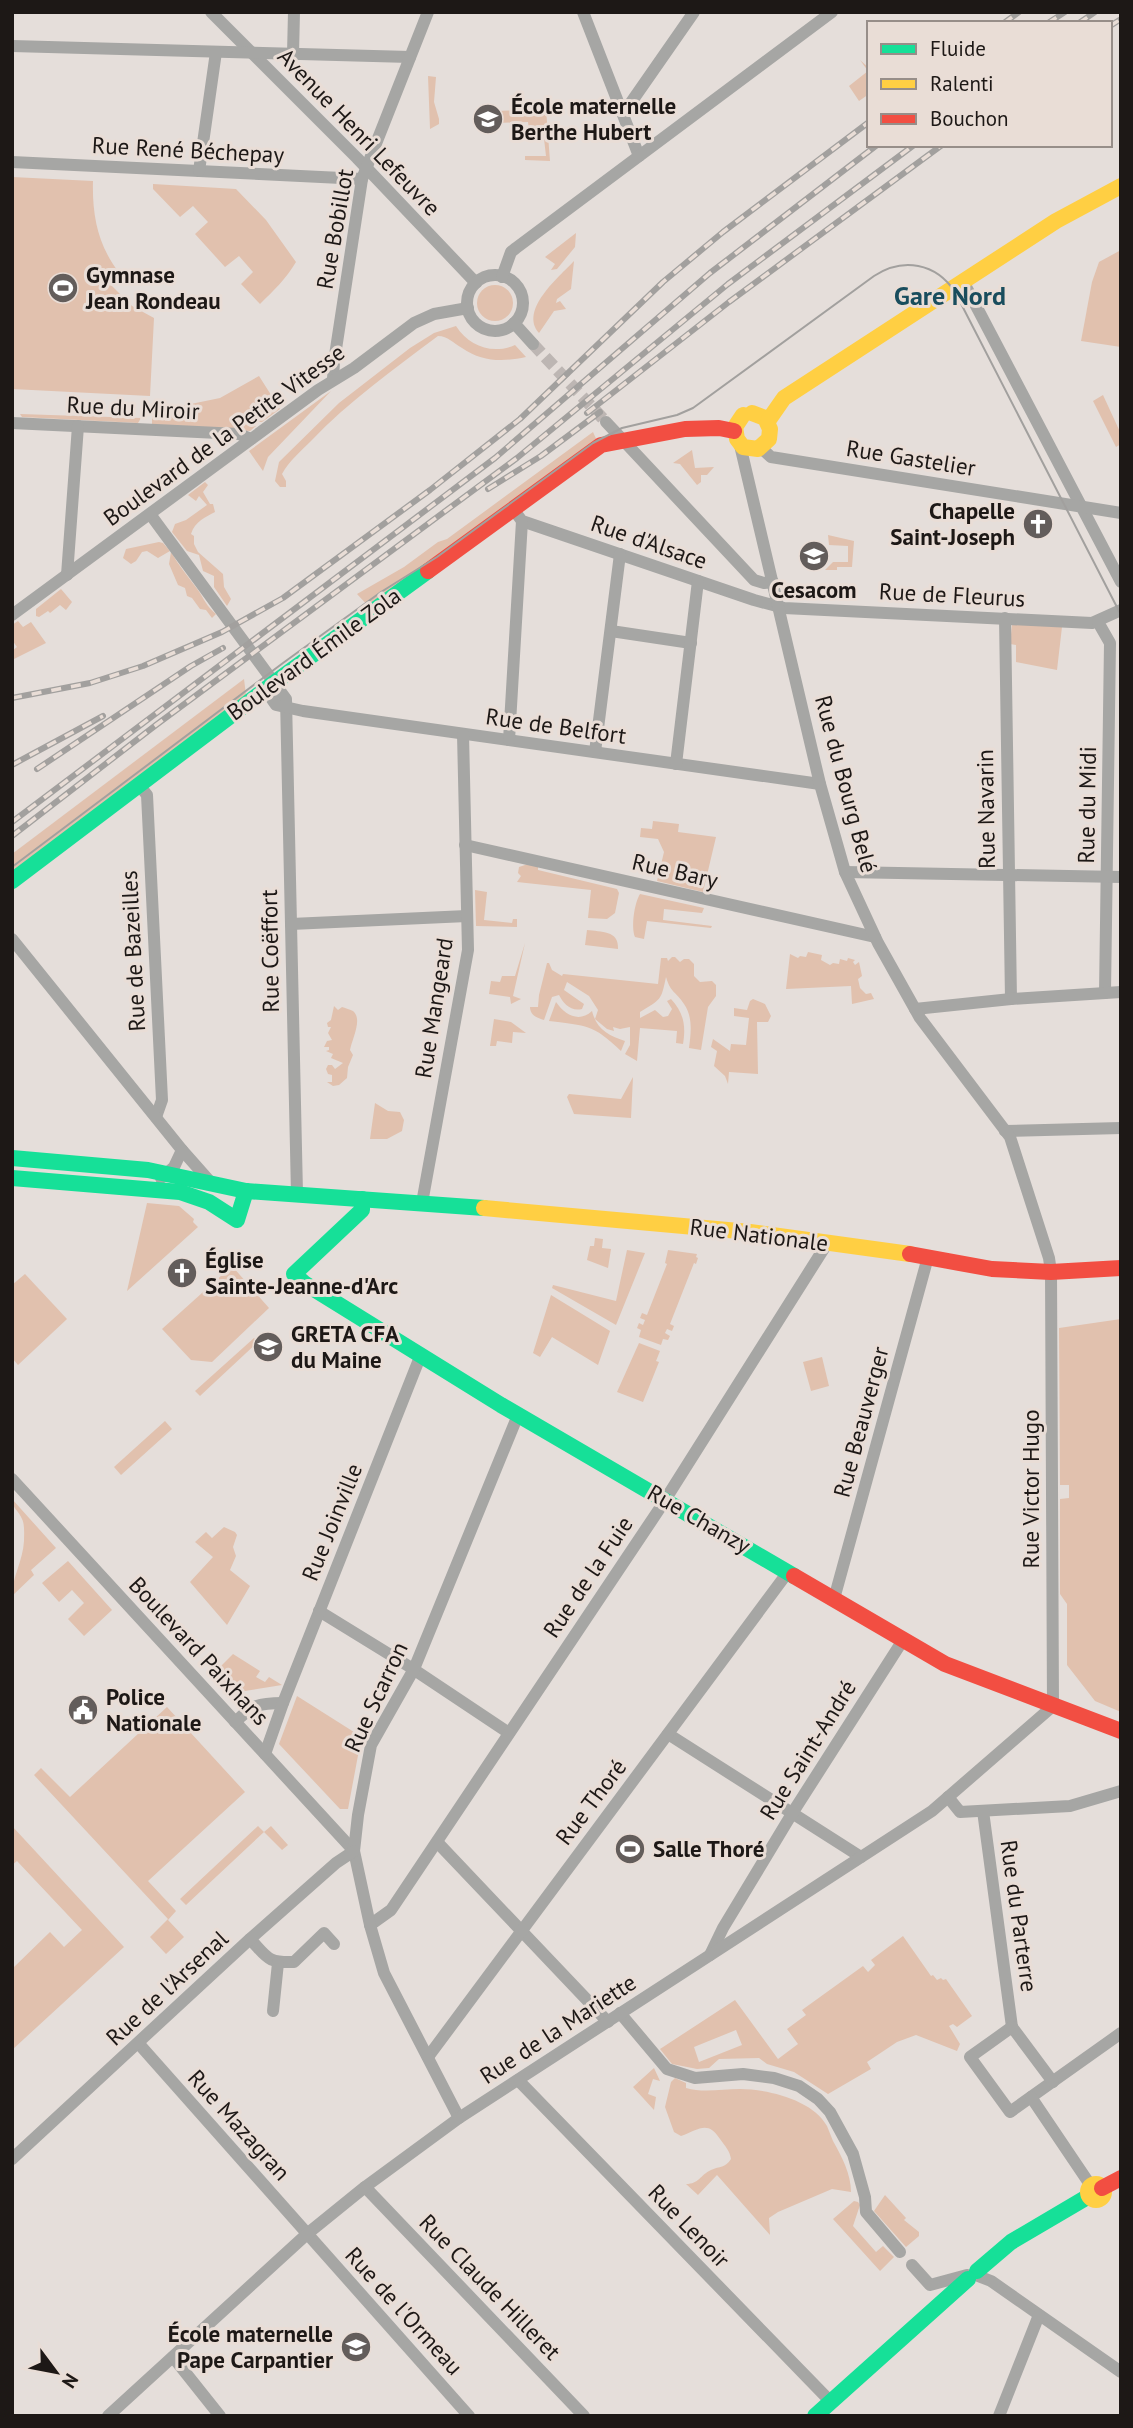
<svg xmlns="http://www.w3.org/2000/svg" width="1133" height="2428" font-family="'PT Sans',sans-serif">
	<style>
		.green { fill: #e1c1ae; fill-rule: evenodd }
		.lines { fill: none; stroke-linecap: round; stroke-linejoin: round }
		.street-tunnel { stroke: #bdb6b3; stroke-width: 12; stroke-dasharray: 12 6; stroke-linecap: butt }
		.street { stroke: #a6a6a4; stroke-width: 12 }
		.fast { stroke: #16e098; stroke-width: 16 }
		.slow { stroke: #ffcf43; stroke-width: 16 }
		.jam { stroke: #f24e42; stroke-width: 16 }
		.tram { stroke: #a2a09e; stroke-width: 2 }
		.rail-casing { stroke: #a2a09e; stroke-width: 6 }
		.rail { stroke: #e9ddd6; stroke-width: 3.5; stroke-dasharray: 10; stroke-linecap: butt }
		.labels { text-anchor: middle; stroke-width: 6; stroke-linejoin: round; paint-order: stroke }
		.poi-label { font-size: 23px; font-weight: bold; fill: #1d1816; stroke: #e9ddd6; text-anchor: start }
		.street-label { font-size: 23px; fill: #1d1816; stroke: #e9ddd6 }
		.quarter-label { font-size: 26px; font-weight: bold; fill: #194d5d; stroke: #e9ddd6 }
	</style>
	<rect width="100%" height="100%" fill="#e5deda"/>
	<g class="green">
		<polygon points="860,60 869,68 869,94 859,101 849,86 868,71"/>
		<polygon points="428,76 436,77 434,102 439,119 439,124 430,129"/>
		<polygon points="546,109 550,161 525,160 525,156 546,156 543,130 529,130 528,122 496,123 495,111"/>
		<path d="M12 177 93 181C92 216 98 246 120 274L109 283 132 306 154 318 150 396 12 389Z"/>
		<path d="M153 184 236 189 266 220 296 262C286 279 274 290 260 304L241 284 253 272 239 256 225 267 195 234 208 222 193 206 180 217 153 189Z"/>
		<polygon points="576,233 575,247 557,269 551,270 555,264 545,257"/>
		<polygon points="1121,250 1121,347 1081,341 1092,282 1099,262"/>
		<path d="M574 261 571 289 557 299 556 303 560 301 566 309 554 311 539 333C519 310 559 277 574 261Z"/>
		<circle cx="495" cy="303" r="18"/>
		<path d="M456 326C469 346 492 355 515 345L526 357C503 362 482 362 462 348 453 343 448 336 438 336 394 369 349 401 311 441 301 451 289 461 282 474L286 481V487H280L275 481 279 462 339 403 410 348 434 333Z"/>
		<polygon points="259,376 280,409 262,422 250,422 256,426 250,431 152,426 152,408 186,405 220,398"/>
		<polygon points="331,391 268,457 263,471 249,451"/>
		<polygon points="1103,395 1121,434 1121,444 1116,447 1093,401"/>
		<polygon points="20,414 141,418 138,423 22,417"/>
		<polygon points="593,432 598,443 370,608 357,594 404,567 438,542 447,539"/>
		<polygon points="692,450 695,468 714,467 707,475 701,475 701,482 697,485 680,464 673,463"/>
		<path d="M205 482 208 485 203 492 210 504H213L215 512C206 517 195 521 191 534L194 536V544L198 552 223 574 224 587 231 599 227 606 214 587V576L203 571 199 555 187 551 172 532 175 524 186 520 207 505 199 496 196 501 188 495Z"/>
		<polygon points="828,535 854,541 852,567 837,567 837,570 825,570 833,562 848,562 848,546 829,545"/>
		<polygon points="159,542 163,543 170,551 158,558 147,551 142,552 136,561 131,564 123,558 126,549"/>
		<path d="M171 552C179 566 189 578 198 590 204 599 207 607 216 614L212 618 206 610 200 609 192 598 187 596 185 588 178 585 169 564Z"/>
		<polygon points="61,589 72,602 66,610 60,605 50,613 48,611 39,617 36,616 36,609"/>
		<polygon points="18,621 23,627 31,622 46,643 12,660 12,651 17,647 12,640 12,625"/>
		<polygon points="1012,624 1062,627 1057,670 1016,662 1016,645 1010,644"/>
		<polygon points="244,679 247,703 12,881 12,854"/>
		<polygon points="653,821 679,824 678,832 716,837 703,892 657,881 664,852 658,839 640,837 641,828 652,829"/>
		<polygon points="528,864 538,867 538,870 617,889 619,893 615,913 607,919 588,918 591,890 517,882 521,876 518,873 519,867"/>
		<polygon points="475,890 487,892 484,920 512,923 513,919 517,919 517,927 476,926"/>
		<path d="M640 894 704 908 702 913 664 909 663 920 712 926 711 928 647 921 644 939 635 937C631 927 634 904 640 894Z"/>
		<path d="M587 930C601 932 619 930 618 949L585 945Z"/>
		<polygon points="525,943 513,996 521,999 511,1004 510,997 489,994 491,981 500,982 502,976 515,976"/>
		<polygon points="808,952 822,955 821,960 830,965 833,963 839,964 840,959 847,961 848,958 855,960 853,962 855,965 859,962 862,976 858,979 860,988 866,994 871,993 874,999 852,1004 851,986 786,989 790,954 798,958 800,956 806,957"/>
		<path d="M672 957H675L680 962 684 959H689L694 964V976L700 982 712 981 716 985V996L708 1007 701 1050 689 1048C691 1033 693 1017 684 1004 676 991 671 994 666 977 661 1001 661 999 640 1012V1018L655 1010 663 1017 668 1016 672 1009 667 1001 671 999C684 1013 686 1026 683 1044L676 1043 677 1031 640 1028 637 1061 625 1054 630 1045V1027L620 1029 613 1027 614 1031 607 1029 595 1019 598 1010 589 996 567 982 564 990 584 1004 582 1009C571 1012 563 1003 559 995L552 997 544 1020C537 1018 530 1015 530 1007H538L539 995 547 963H549L552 970 562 976 563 974 658 984 661 958H667L668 961Z"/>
		<polygon points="753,999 765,1004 771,1016 768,1022 757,1022 758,1074 729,1072 728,1084 725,1076 714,1066 717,1051 711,1047 713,1039 730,1051 731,1044 746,1045 749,1018 734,1016 734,1008 747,1010 750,1001"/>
		<path d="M556 1002C565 1015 579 1023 592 1011 597 1030 608 1035 625 1041L621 1051C593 1024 587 1026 549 1021Z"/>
		<path d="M334 1006 338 1010 342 1007C345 1008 349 1009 353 1011 363 1019 352 1039 350 1050L353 1055 348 1067 347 1078 339 1085 333 1086 327 1082H332V1075L328 1074 326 1069 328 1065H332L335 1069 343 1063 331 1058 333 1054 326 1051 329 1050V1047H324L327 1041 332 1040 328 1033 331 1027H328L327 1023 331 1020Z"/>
		<polygon points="494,1019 511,1022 526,1033 513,1032 512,1043 497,1041 496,1046 490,1046"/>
		<polygon points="633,1077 631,1118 574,1114 567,1097 569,1094 621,1099"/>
		<polygon points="375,1103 388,1111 400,1112 404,1120 402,1131 387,1139 370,1139"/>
		<polygon points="147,1203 179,1206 194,1219 193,1222 198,1227 127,1291"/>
		<polygon points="595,1238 603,1239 602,1248 611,1249 608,1268 587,1260 590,1246 594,1246"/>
		<polygon points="627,1250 645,1253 616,1325 552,1288 553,1285 616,1301"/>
		<polygon points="668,1250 697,1254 696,1257 698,1258 696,1264 694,1263 670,1324 674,1326 672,1331 667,1329 665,1333 670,1336 668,1340 663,1339 661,1345 639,1337 641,1330 637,1328 639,1323 643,1325 645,1320 640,1318 642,1313 647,1315 667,1264 665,1263"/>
		<polygon points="232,1266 269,1308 212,1362 191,1360 162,1329"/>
		<polygon points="25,1274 67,1319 18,1365 12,1358 12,1285"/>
		<polygon points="551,1295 610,1331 598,1365 552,1337 540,1357 533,1353"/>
		<polygon points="1121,1319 1121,1712 1095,1701 1067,1665 1067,1604 1060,1594 1060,1499 1069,1498 1069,1485 1060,1485 1059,1328"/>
		<polygon points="254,1338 258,1342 200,1396 195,1391"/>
		<polygon points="639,1343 660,1351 656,1361 659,1362 643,1402 617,1392"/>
		<polygon points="822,1357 829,1386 811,1391 803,1362"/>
		<polygon points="165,1421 172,1429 121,1475 114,1467"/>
		<path d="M12 1499 56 1548 31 1570 34 1575 12 1596C12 1577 23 1561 24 1541 24 1535 25 1525 22 1519 19 1511 12 1508 12 1499Z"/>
		<polygon points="224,1527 235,1532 237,1535 233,1547 236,1556 230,1570 250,1586 227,1625 190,1582 213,1557 195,1542 206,1532 212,1538"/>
		<polygon points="68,1561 112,1610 84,1636 68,1619 84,1603 72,1590 59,1602 42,1583"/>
		<polygon points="233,1654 260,1671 256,1677 265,1682 269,1677 282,1685 232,1693 214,1673"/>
		<polygon points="297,1696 365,1739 359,1750 348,1809 340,1809 279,1744"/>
		<polygon points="167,1707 245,1792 148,1881 176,1911 168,1920 184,1937 166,1954 150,1937 168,1919 34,1775 41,1768 70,1797"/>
		<polygon points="12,1826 124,1947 12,2050 12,1969 50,1932 64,1947 82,1930 17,1861 12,1865"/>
		<polygon points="258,1826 264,1832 271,1826 288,1845 282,1850 264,1832 186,1905 180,1899"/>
		<path d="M903 1936 931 1976 933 1975 937 1980 941 1978 943 1980 946 1979 972 2016 957 2027 953 2024 949 2026 960 2044 957 2051 916 2035 897 2042 867 2062 871 2069 828 2094 794 2072 767 2064 759 2058 719 2059 709 2068 697 2069 672 2064 660 2049 735 2000 778 2059 798 2044 787 2029 806 2015 802 2010 863 1966 868 1972 875 1965 871 1960ZM736 2030 742 2045 699 2062 694 2047Z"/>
		<polygon points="654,2068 660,2081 653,2079 648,2094 656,2097 654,2110 633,2087"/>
		<path d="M675 2078 686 2083V2088C703 2093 722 2089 740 2089 768 2089 813 2100 827 2126 829 2131 831 2136 833 2141 842 2157 851 2174 851 2192L832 2189 778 2212 769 2218 770 2235 717 2175 698 2195 686 2184C699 2184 700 2175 711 2170 720 2166 725 2168 731 2159 730 2151 725 2146 720 2139 708 2120 699 2129 681 2136L674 2132 665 2107 671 2082Z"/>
		<polygon points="885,2195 906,2218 904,2220 919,2232 919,2236 906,2247 874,2211"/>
		<polygon points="854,2201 858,2202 860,2205 853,2226 876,2252 883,2246 894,2257 880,2271 833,2219"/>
	</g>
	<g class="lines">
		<polyline class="street-tunnel" points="533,344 606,422"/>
		<g class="street">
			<polyline points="211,12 357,158 476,283"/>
			<polyline points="583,12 639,156"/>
			<polyline points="12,46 410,57"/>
			<polyline points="293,54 294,12"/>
			<polyline points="623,114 694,12"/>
			<polyline points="12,162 362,179"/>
			<polyline points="199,171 216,52"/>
			<circle cx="495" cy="303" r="28"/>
			<polyline points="502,277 511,252 516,248 832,12"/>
			<polyline points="963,281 1121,582"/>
			<polyline points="514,323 533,344"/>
			<polyline points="333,379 334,362 362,179 428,12"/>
			<polyline points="606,422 754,580 764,583 773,582"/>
			<polyline points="12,423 239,434 251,439"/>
			<polyline points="761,448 771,457 1121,513"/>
			<polyline points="513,509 522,521 754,600 784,608 1092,623 1121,610"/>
			<polyline points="150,514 286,699 297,1194"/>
			<polyline points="67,575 78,426"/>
			<polyline points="12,615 318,390 354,368 414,323 434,314 468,308"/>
			<polyline points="1005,618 1011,999"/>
			<polyline points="1098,622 1110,643 1105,993"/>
			<polyline points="611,631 691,643"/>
			<polyline points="265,689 276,705 303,711 820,784"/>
			<polyline points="509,740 522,521"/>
			<polyline points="595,752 620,554"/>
			<polyline points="676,764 698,581"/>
			<polyline points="139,785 147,795 162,1100 156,1117"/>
			<polyline points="465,845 875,937"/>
			<polyline points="845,872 1121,877"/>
			<polyline points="291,924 467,916"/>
			<polyline points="12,939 182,1150 174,1167 161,1178"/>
			<polyline points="915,1009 1011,999 1121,992"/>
			<polyline points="1005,1131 1121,1128"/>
			<polyline points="182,1150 213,1185"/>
			<polyline points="422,1203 468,950 463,734"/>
			<polyline points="12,1479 354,1851"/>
			<polyline points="834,1599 928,1257"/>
			<polyline points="319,1611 410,1667 509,1733"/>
			<path d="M235 1722C253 1705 258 1703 283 1703"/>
			<polyline points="668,1734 861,1857"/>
			<polyline points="265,1754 283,1703 420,1357"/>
			<polyline points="948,1797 960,1812 1070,1806 1121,1791"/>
			<polyline points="983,1811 1012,2027"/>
			<polyline points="437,1842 608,2022"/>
			<polyline points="370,1925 391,1910 660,1508 828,1242"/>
			<path d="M250 1939C268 1958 267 1963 294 1962L324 1933 334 1944"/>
			<polyline points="710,1955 723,1928 793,1812 903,1640"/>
			<polyline points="273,2011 278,1963"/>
			<polyline points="620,2013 667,2069 695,2078 743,2074 774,2078 799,2086 818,2099 830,2112 853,2154 865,2197 866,2212 900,2252"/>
			<polyline points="1012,2027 970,2057 1010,2112 1121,2033"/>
			<polyline points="1012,2027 1053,2082"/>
			<polyline points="139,2044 469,2416"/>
			<polyline points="428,2057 788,1572"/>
			<polyline points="518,2080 831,2402"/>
			<polyline points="1031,2097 1091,2186"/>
			<polyline points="459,2118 384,1973 370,1925 354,1851 358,1815 371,1745 414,1669 518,1415"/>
			<polyline points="12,2159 250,1939 336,1863 354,1851"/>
			<polyline points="365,2187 584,2416"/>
			<polyline points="912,2265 930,2285 967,2275"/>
			<polyline points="978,2276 991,2281 1121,2372"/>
			<polyline points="173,2357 220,2416"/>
			<polyline points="108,2416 307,2234 365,2187 459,2118 932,1811 1053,1706 1051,1272 1049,1258 1010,1137 920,1018 878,943 845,872 820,784 740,445"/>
			<polyline points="999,2416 1039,2315"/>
		</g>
		<g class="fast">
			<polyline points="12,881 274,683 428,571"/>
			<polyline points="12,1158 148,1170 246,1191 484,1208"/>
			<polyline points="12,1178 180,1192 209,1202 237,1220 246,1191"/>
			<polyline points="362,1199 362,1210 294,1274 304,1283 501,1405 794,1576"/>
			<polyline points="977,2271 1011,2242 1089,2196"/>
			<polyline points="815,2416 968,2279"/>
		</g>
		<g class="slow">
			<polyline points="743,415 735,427 737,439 743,447 758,449 769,439 770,429 765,418 752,413"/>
			<polyline points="768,421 784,398 1056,221 1121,186"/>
			<polyline points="484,1208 750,1232 910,1254"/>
			<circle cx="1096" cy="2192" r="8"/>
		</g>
		<g class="jam">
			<polyline points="428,571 601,445 685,429 719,428 734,431"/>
			<polyline points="910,1254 992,1269 1051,1272 1121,1268"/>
			<polyline points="794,1576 945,1664 1121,1731"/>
			<polyline points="1102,2188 1121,2178"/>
		</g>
		<path class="tram" d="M12 867 283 663 381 592 437 557 593 443 622 428 677 415 693 408 874 276C903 257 936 263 955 292L1121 615"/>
		<g class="rail-casing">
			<g id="rail">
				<polyline points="1004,23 1019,12"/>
				<polyline points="1048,23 1065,12"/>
				<polyline points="1079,23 1095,12"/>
				<polyline points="1110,26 1121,19"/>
				<polyline points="587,413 729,302 942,145"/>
				<polyline points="488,489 541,456 600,412"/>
				<polyline points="12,698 90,683 143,666 222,632 283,598 430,490 520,419 663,282 723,232 869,122"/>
				<polyline points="12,765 103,716"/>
				<polyline points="37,769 191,666 223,648"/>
				<polyline points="12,822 495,458 710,273 877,145"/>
				<polyline points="12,836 156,725 517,458 728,284 914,145"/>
			</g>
		</g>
		<use href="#rail" class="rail"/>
	</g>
	<defs>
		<g id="school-disc" transform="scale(1.575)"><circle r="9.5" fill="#635d5b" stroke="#e9ddd6"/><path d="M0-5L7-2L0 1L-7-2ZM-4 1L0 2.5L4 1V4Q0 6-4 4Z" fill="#fff"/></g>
		<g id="stadium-disc" transform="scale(1.575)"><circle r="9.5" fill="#635d5b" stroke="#e9ddd6"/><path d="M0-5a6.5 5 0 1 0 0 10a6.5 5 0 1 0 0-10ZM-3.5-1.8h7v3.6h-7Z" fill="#fff"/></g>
		<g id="church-disc" transform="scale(1.575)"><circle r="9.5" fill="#635d5b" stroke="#e9ddd6"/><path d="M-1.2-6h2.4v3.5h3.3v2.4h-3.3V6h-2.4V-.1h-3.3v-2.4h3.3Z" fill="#fff"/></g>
		<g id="university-disc" transform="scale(1.575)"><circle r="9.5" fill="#635d5b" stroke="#e9ddd6"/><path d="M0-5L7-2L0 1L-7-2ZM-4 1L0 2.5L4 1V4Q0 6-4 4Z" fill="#fff"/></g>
		<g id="civic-disc" transform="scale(1.575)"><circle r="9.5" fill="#635d5b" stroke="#e9ddd6"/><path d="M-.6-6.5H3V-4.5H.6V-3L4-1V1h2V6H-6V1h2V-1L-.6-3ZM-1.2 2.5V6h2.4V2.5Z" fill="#fff"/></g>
	</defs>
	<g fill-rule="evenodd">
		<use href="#school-disc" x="488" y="119"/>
		<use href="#stadium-disc" x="63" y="288"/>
		<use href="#church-disc" x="1038" y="524"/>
		<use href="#university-disc" x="814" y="556"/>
		<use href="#church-disc" x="182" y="1273"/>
		<use href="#university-disc" x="268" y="1347"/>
		<use href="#civic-disc" x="83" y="1710"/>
		<use href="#stadium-disc" x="630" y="1849"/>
		<use href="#school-disc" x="356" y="2347"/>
	</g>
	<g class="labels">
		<g class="poi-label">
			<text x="511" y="114">École maternelle<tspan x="511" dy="26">Berthe Hubert</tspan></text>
			<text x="86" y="283">Gymnase<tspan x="86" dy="26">Jean Rondeau</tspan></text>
			<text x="1015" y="519" text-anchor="end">Chapelle<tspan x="1015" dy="26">Saint-Joseph</tspan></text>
			<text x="814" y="598" text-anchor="middle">Cesacom</text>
			<text x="205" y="1268">Église<tspan x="205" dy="26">Sainte-Jeanne-d'Arc</tspan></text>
			<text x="291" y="1342">GRETA CFA<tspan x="291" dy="26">du Maine</tspan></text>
			<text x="106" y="1705">Police<tspan x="106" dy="26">Nationale</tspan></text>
			<text x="653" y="1857">Salle Thoré</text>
			<text x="333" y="2342" text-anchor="end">École maternelle<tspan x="333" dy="26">Pape Carpantier</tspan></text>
		</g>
		<g class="street-label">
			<text transform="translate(359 132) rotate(46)" y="8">Avenue Henri Lefeuvre</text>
			<text transform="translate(188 150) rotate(3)" y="8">Rue René Béchepay</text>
			<text transform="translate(335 229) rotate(-80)" y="8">Rue Bobillot</text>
			<text transform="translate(133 408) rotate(3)" y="8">Rue du Miroir</text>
			<text transform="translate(224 435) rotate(-36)" y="8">Boulevard de la Petite Vitesse</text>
			<text transform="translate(911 458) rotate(9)" y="8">Rue Gastelier</text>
			<text transform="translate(649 542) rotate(19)" y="8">Rue d'Alsace</text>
			<text transform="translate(952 595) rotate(3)" y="8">Rue de Fleurus</text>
			<text transform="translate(314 654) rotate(-36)" y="8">Boulevard Émile Zola</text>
			<text transform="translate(556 726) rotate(8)" y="8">Rue de Belfort</text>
			<text transform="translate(846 784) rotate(75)" y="8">Rue du Bourg Belé</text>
			<text transform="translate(1087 805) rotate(-89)" y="8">Rue du Midi</text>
			<text transform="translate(986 809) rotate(-91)" y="8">Rue Navarin</text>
			<text transform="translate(675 871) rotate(13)" y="8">Rue Bary</text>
			<text transform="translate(133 951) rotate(-93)" y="8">Rue de Bazeilles</text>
			<text transform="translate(270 951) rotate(-91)" y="8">Rue Coëffort</text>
			<text transform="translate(434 1008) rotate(-81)" y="8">Rue Mangeard</text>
			<text transform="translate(759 1235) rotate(7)" y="8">Rue Nationale</text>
			<text transform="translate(861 1422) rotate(-75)" y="8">Rue Beauverger</text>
			<text transform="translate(1031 1489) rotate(-90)" y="8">Rue Victor Hugo</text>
			<text transform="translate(699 1519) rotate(30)" y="8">Rue Chanzy</text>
			<text transform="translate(332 1522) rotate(-68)" y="8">Rue Joinville</text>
			<text transform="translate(588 1577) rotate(-56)" y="8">Rue de la Fuie</text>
			<text transform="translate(199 1651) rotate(47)" y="8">Boulevard Paixhans</text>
			<text transform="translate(376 1697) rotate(-65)" y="8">Rue Scarron</text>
			<text transform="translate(808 1750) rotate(-58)" y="8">Rue Saint-André</text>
			<text transform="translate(591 1802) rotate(-53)" y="8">Rue Thoré</text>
			<text transform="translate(1019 1916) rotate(82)" y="8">Rue du Parterre</text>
			<text transform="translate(167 1988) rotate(-43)" y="8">Rue de l'Arsenal</text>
			<text transform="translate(558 2029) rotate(-33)" y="8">Rue de la Mariette</text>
			<text transform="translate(239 2125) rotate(48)" y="8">Rue Mazagran</text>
			<text transform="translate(689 2226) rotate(46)" y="8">Rue Lenoir</text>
			<text transform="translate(490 2287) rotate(46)" y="8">Rue Claude Hilleret</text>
			<text transform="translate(404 2311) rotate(48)" y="8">Rue de l'Ormeau</text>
		</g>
		<g class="quarter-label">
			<text x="950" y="305">Gare Nord</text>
		</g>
	</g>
	<rect width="1133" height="2428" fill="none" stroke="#1d1816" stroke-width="28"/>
	<rect x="867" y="21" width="245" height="126" fill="#e9ddd6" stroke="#978e89" stroke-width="2"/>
	<rect x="881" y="44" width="35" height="10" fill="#16e098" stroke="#978e89" stroke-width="2"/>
	<text x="930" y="56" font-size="21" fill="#1d1816">Fluide</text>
	<rect x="881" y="79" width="35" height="10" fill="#ffcf43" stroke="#978e89" stroke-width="2"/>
	<text x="930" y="91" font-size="21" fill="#1d1816">Ralenti</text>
	<rect x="881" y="114" width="35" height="10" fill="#f24e42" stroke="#978e89" stroke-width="2"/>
	<text x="930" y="126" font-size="21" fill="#1d1816">Bouchon</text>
	<g transform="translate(56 2372) rotate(122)" stroke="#e9ddd6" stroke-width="5" paint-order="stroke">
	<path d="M0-5L12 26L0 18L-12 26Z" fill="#1d1816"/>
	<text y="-10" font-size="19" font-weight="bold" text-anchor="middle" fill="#1d1816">N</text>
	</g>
</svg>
